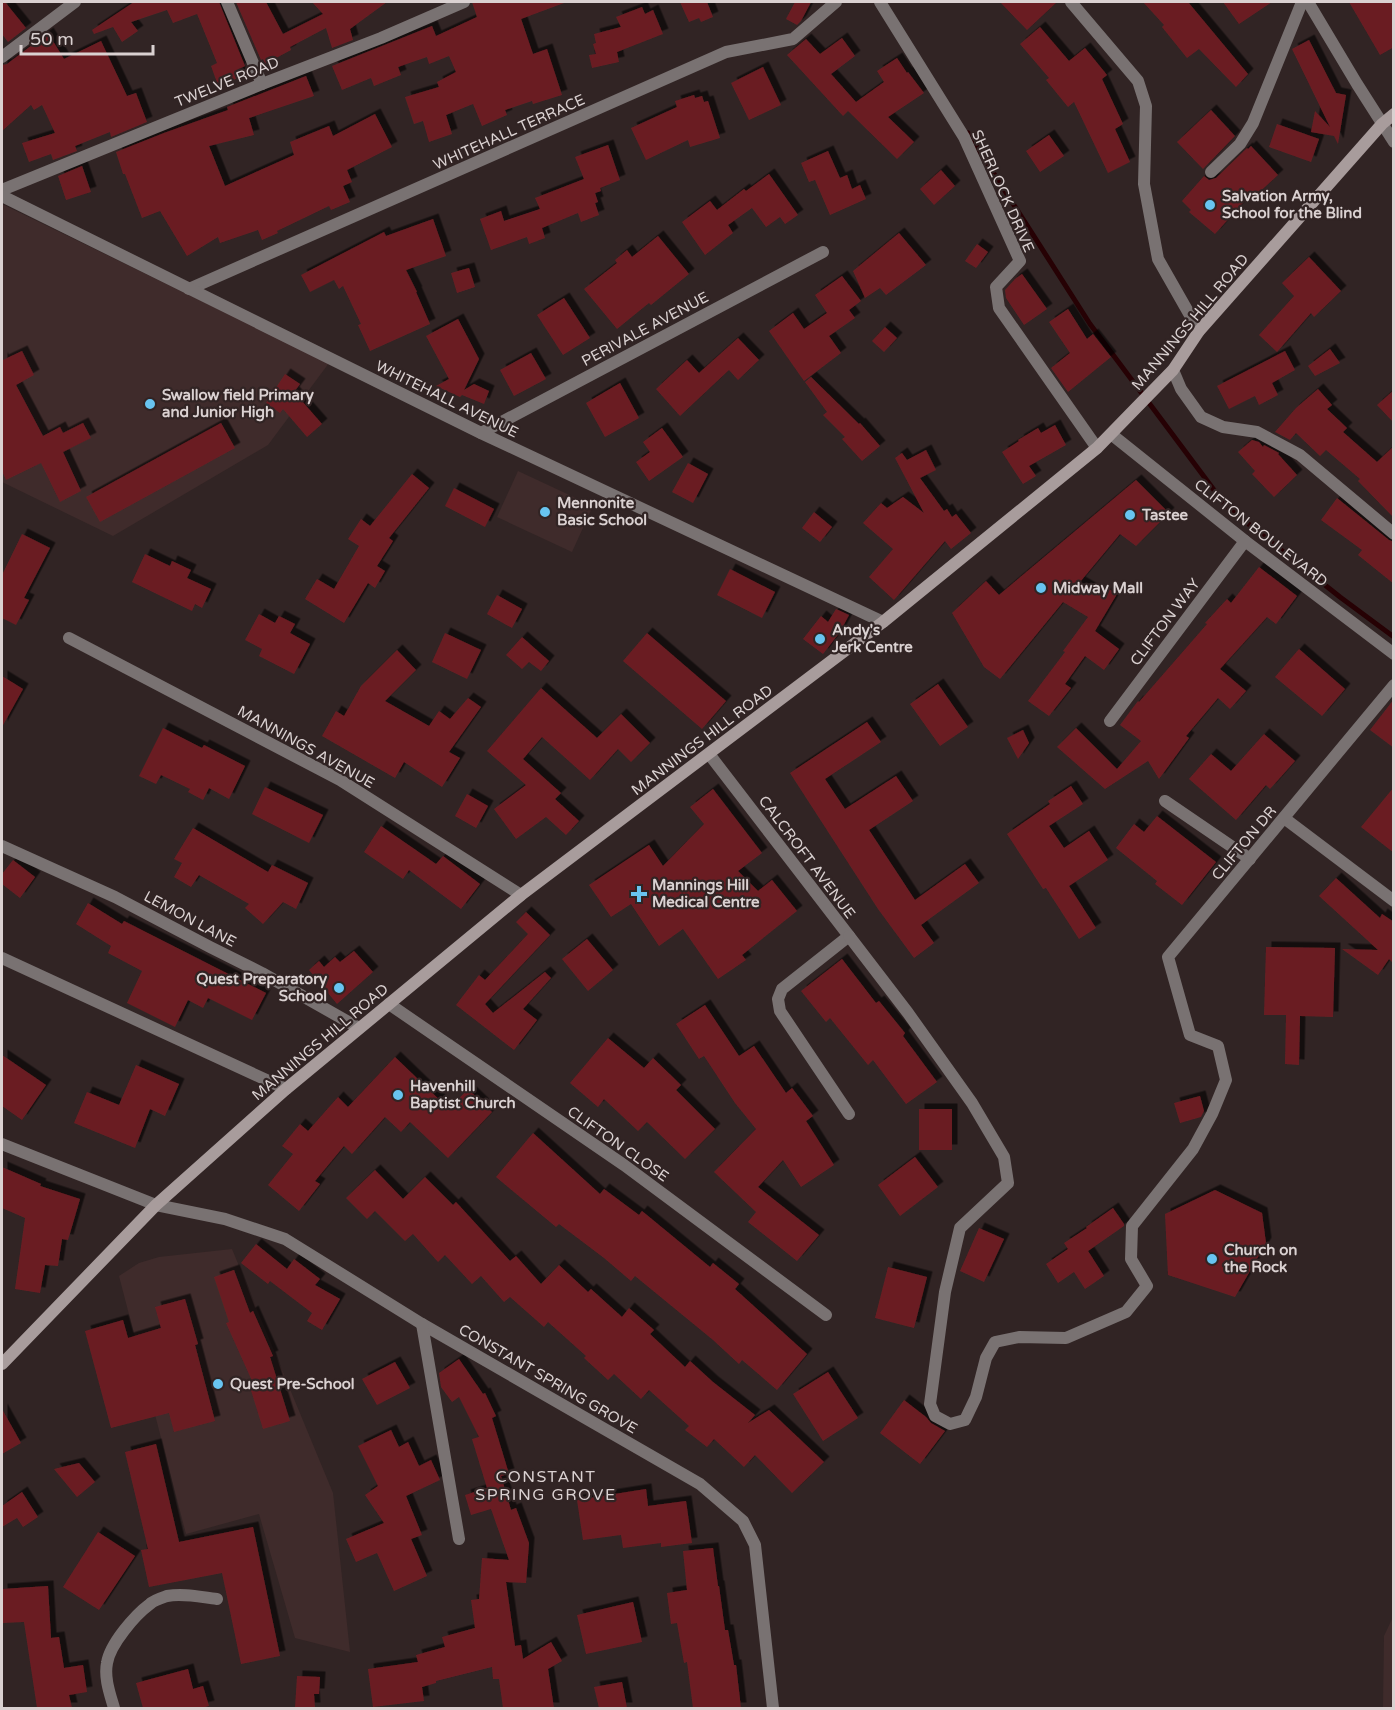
<svg xmlns="http://www.w3.org/2000/svg" width="1395" height="1710" font-family="'Varela Round',sans-serif">
	<style>
		.built { fill: #3f2b2b }
		.lines { fill: none; stroke-linecap: round; stroke-linejoin: round }
		.stream { stroke: #260104; stroke-width: 5 }
		.building { fill: #6a1e23; filter: url(#shadow) }
		.minor { stroke: #797272; stroke-width: 12 }
		.tertiary { stroke: #797272; stroke-width: 12 }
		.secondary { stroke: #a89c9c; stroke-width: 12 }
		.poi-dot { fill: #68c4f0; stroke: #312424; stroke-width: 2 }
		.labels { text-anchor: middle; stroke-width: 4.5; stroke-linejoin: round; paint-order: stroke }
		.street-label { font-size: 15px; fill: #dad1d1; stroke: #312424 }
		.poi-label { font-size: 15px; font-weight: bold; fill: #dad1d1; stroke: #312424; text-anchor: start }
		.neighbourhood-label { font-size: 16px; letter-spacing: 1.5px; fill: #dad1d1; stroke: #312424 }
	</style>
	<defs>
		<filter id="shadow"><feDropShadow dx="5.5" dy="-5.5" stdDeviation="0" flood-color="#0009"/></filter>
	</defs>
	<rect width="100%" height="100%" fill="#312424"/>
	<g class="built">
		<polygon points="2,204 329,363 268,445 113,536 2,482"/>
		<polygon points="518,471 593,506 572,552 497,517"/>
		<polygon points="232,1249 333,1493 350,1652 295,1638 259,1514 186,1534 119,1276 139,1263 159,1257"/>
		<polygon points="1393,1617 1393,1708 1383,1708 1384,1636"/>
	</g>
	<g class="lines">
		<polyline class="stream" points="968,133 1090,324 1226,506 1340,597 1394,637"/>
	</g>
	<g class="building">
		<polygon points="2,2 5,2 26,28 8,42 2,34"/>
		<polygon points="134,2 219,2 245,66 239,69 241,76 219,88 211,66 217,63 197,14 173,23 167,10 131,22 138,31 122,42 113,27 94,34 92,30"/>
		<polygon points="236,2 266,2 283,34 323,14 312,2 387,2 350,29 353,40 332,48 326,28 290,47 291,50 265,64 263,59 261,60"/>
		<polygon points="472,2 563,2 564,3 521,19 533,54 547,49 562,95 533,104 532,101 505,110 507,115 482,126 473,104 446,115 452,134 429,142 423,121 414,124 405,97 439,87 437,82 456,72 449,56 429,64 427,57 398,67 401,75 374,86 371,78 342,90 332,66 432,26 436,36 477,17"/>
		<polygon points="680,2 707,2 713,17 701,22 699,18 689,22"/>
		<polygon points="795,2 811,2 801,21 797,25 786,19"/>
		<polygon points="1000,2 1057,2 1027,30"/>
		<polygon points="1143,2 1188,2 1248,74 1236,87 1199,49 1187,58 1162,27 1164,25"/>
		<polygon points="1223,2 1272,2 1239,24"/>
		<polygon points="1349,2 1394,2 1394,47 1380,55"/>
		<polygon points="642,7 645,14 653,10 663,34 617,52 619,62 592,68 589,55 596,54 593,44 596,43 594,34 621,27 616,17"/>
		<polygon points="1040,27 1069,61 1085,48 1107,75 1102,79 1123,124 1115,129 1130,162 1108,173 1074,102 1068,107 1046,80 1049,78 1020,44"/>
		<polygon points="48,33 64,59 101,41 127,96 136,93 147,122 111,137 110,132 75,146 77,151 53,160 51,154 29,162 22,143 55,133 42,105 34,110 31,105 2,131 2,65 7,64"/>
		<polygon points="842,38 855,56 831,74 856,102 884,82 877,71 897,58 907,73 908,72 924,93 888,117 914,142 897,159 848,111 843,116 787,55 806,39 820,54"/>
		<polygon points="1309,40 1336,93 1346,95 1338,144 1334,136 1311,132 1315,111 1330,127 1292,49"/>
		<polygon points="763,67 781,105 749,120 731,83"/>
		<polygon points="306,76 314,96 249,118 254,135 209,146 225,186 294,155 290,142 329,126 333,136 375,114 392,147 347,170 352,182 343,186 350,202 331,210 329,206 277,231 278,233 262,240 258,230 220,243 218,237 187,256 160,211 142,218 125,174 123,174 116,152 164,133 228,110 227,107"/>
		<polygon points="694,95 695,98 702,96 704,102 708,101 720,138 690,147 688,140 646,160 631,128 677,107 675,101"/>
		<polygon points="1211,110 1235,136 1203,169 1177,142"/>
		<polygon points="1277,124 1319,139 1311,162 1269,147"/>
		<polygon points="1049,135 1064,156 1040,172 1026,151"/>
		<polygon points="608,145 620,180 600,188 601,191 595,193 598,202 595,203 599,215 581,222 578,213 542,228 545,238 529,244 527,237 491,250 480,219 501,211 504,221 540,209 535,198 584,179 575,157"/>
		<polygon points="1251,146 1278,175 1253,198 1250,195 1215,234 1189,212 1191,210 1182,201 1204,176 1209,180 1216,178 1247,148 1248,149"/>
		<polygon points="828,151 840,178 847,175 852,189 860,185 866,199 830,215 815,180 809,182 801,163"/>
		<polygon points="82,166 91,192 66,200 58,176"/>
		<polygon points="941,170 955,186 934,205 920,189"/>
		<polygon points="769,174 798,215 785,224 780,217 766,227 752,208 728,225 733,233 705,255 682,222 710,201 717,210 744,189 746,191"/>
		<polygon points="433,219 446,256 406,270 417,292 416,292 430,324 370,351 358,325 361,324 343,286 339,289 334,280 310,292 301,275 384,232 386,236"/>
		<polygon points="899,233 926,265 886,295 880,288 865,298 853,271"/>
		<polygon points="658,236 689,274 651,305 649,303 617,329 584,289 617,263 615,260 627,250 632,257"/>
		<polygon points="977,244 988,252 976,268 965,261"/>
		<polygon points="1309,257 1341,291 1314,317 1311,313 1277,352 1259,335 1294,296 1282,283"/>
		<polygon points="469,268 475,287 457,293 451,273"/>
		<polygon points="1022,274 1047,309 1024,325 1006,298 1005,290 1015,279"/>
		<polygon points="842,276 861,301 849,310 855,318 829,336 841,353 804,381 769,331 793,313 804,329 827,313 815,295"/>
		<polygon points="564,298 590,338 563,355 537,315"/>
		<polygon points="1068,309 1087,339 1093,334 1111,357 1068,392 1051,368 1070,353 1049,322"/>
		<polygon points="458,319 479,359 464,390 474,384 489,391 484,404 462,395 460,397 436,386 449,379 426,336"/>
		<polygon points="885,327 897,338 884,352 872,341"/>
		<polygon points="738,338 759,360 738,380 729,370 680,416 656,389 687,360 699,373"/>
		<polygon points="1330,349 1340,363 1315,376 1308,366"/>
		<polygon points="22,351 34,375 16,385 43,436 60,427 63,433 83,423 91,438 63,452 81,491 60,502 41,463 6,480 2,471 2,357 3,360"/>
		<polygon points="1285,351 1295,370 1272,383 1278,395 1259,405 1255,396 1229,409 1217,386"/>
		<polygon points="531,353 546,379 514,396 500,370"/>
		<polygon points="285,374 300,384 294,392 322,424 307,437 283,409 280,413 266,403"/>
		<polygon points="811,377 859,424 860,423 880,446 862,461 842,439 845,437 823,415 827,412 805,382"/>
		<polygon points="620,383 639,418 605,437 586,403"/>
		<polygon points="1318,389 1332,405 1327,409 1347,428 1343,432 1377,462 1394,446 1394,518 1358,481 1360,479 1326,450 1320,456 1296,433 1290,440 1275,432 1296,408"/>
		<polygon points="1394,390 1394,423 1377,405"/>
		<polygon points="221,423 235,448 100,522 86,497"/>
		<polygon points="1055,425 1066,445 1029,466 1036,476 1023,484 1002,452 1019,441 1018,440 1038,428 1041,433"/>
		<polygon points="662,428 683,457 649,481 636,462 650,452 643,442"/>
		<polygon points="1252,440 1259,442 1263,447 1264,445 1279,453 1278,454 1297,475 1274,497 1252,474 1255,471 1238,452"/>
		<polygon points="926,450 936,470 920,478 944,511 947,509 952,517 956,514 971,533 951,549 945,541 894,600 869,577 893,549 863,523 881,503 887,508 903,497 924,513 895,458 902,453 907,460"/>
		<polygon points="688,463 708,474 693,503 672,492"/>
		<polygon points="412,474 429,488 389,538 393,541 377,566 385,571 375,588 368,583 344,623 305,599 317,579 334,589 359,546 348,539 361,519 370,526"/>
		<polygon points="1136,480 1169,513 1136,546 1120,534 1080,582 1104,596 1109,589 1117,594 1095,631 1119,649 1104,670 1085,656 1065,684 1071,688 1049,716 1028,701 1065,652 1063,651 1088,617 1063,602 1000,679 984,667 952,613 986,581 999,595"/>
		<polygon points="454,488 494,509 485,527 445,506"/>
		<polygon points="1337,498 1389,540 1394,542 1394,584 1358,555 1362,550 1321,520"/>
		<polygon points="814,512 832,527 820,542 802,528"/>
		<polygon points="22,534 50,548 24,598 29,600 16,625 2,618 2,575"/>
		<polygon points="145,554 170,566 172,561 191,570 187,578 211,589 202,608 195,604 192,611 132,582"/>
		<polygon points="1259,567 1297,596 1276,624 1267,617 1220,669 1246,691 1230,709 1218,698 1186,736 1189,738 1159,779 1148,761 1105,789 1057,747 1076,728 1117,769 1141,741 1120,725 1138,701 1139,702 1207,624 1205,623 1227,599 1231,603"/>
		<polygon points="730,569 775,592 762,618 717,595"/>
		<polygon points="497,595 522,609 512,628 487,614"/>
		<polygon points="836,609 849,615 840,632 823,654 803,639 821,616 828,622"/>
		<polygon points="259,614 275,623 279,616 295,624 290,633 310,644 294,674 259,656 262,649 245,640"/>
		<polygon points="445,633 481,650 467,679 432,662"/>
		<polygon points="647,633 726,701 702,729 623,661"/>
		<polygon points="522,637 549,661 541,671 529,662 522,669 506,655"/>
		<polygon points="1299,649 1345,689 1322,716 1275,677"/>
		<polygon points="397,650 416,670 385,701 429,726 439,711 450,719 468,698 481,707 449,752 460,758 442,787 404,762 395,778 322,736 336,711 344,716 361,686"/>
		<polygon points="2,676 23,689 2,727"/>
		<polygon points="938,684 968,727 940,746 910,704"/>
		<polygon points="541,688 597,738 621,714 650,743 631,762 618,749 590,780 542,737 523,759 561,793 555,799 579,821 566,835 546,817 516,839 494,809 526,785 487,751"/>
		<polygon points="1394,699 1394,748 1370,730"/>
		<polygon points="867,722 881,742 825,779 845,809 896,776 913,801 869,830 915,900 965,864 979,883 921,925 934,943 914,958 878,909 790,773"/>
		<polygon points="163,728 202,748 204,745 245,766 229,799 209,788 203,800 188,792 190,789 161,775 156,784 139,776"/>
		<polygon points="1023,730 1029,743 1018,759 1007,738"/>
		<polygon points="1264,734 1295,761 1270,789 1266,785 1236,820 1189,779 1211,754 1231,771"/>
		<polygon points="1071,786 1083,804 1049,826 1064,848 1089,831 1108,860 1069,886 1096,928 1079,939 1046,888 1043,889 1007,834 1050,804 1048,801"/>
		<polygon points="265,787 323,815 309,843 252,814"/>
		<polygon points="1394,787 1394,853 1361,827"/>
		<polygon points="713,789 762,853 738,871 758,891 772,880 797,911 742,955 746,960 718,979 683,929 659,946 631,904 611,917 589,885 649,845 663,866 704,824 690,807"/>
		<polygon points="467,794 488,806 476,828 455,816"/>
		<polygon points="1157,816 1216,862 1182,905 1155,884 1157,881 1116,848 1134,824 1144,832"/>
		<polygon points="381,826 436,864 443,856 480,884 461,909 409,870 403,879 364,852"/>
		<polygon points="193,828 268,872 272,865 308,883 296,909 283,902 263,924 245,908 249,904 199,875 191,887 174,877 182,863 174,859"/>
		<polygon points="13,860 35,877 20,898 2,884 2,874"/>
		<polygon points="1336,878 1380,918 1382,914 1394,922 1394,964 1389,959 1378,975 1342,949 1378,950 1319,896"/>
		<polygon points="88,903 122,924 124,921 266,993 252,1020 208,998 203,1008 188,1000 175,1027 127,1003 142,971 108,953 111,946 76,924"/>
		<polygon points="526,912 550,935 485,1004 493,1013 545,972 551,978 523,1009 537,1020 514,1050 456,1005 479,975 485,980 528,934 516,922"/>
		<polygon points="587,939 613,970 588,991 562,959"/>
		<polygon points="1266,947 1335,948 1333,1017 1300,1016 1299,1065 1285,1064 1286,1015 1264,1015"/>
		<polygon points="354,951 373,972 337,1004 309,970 319,961 324,967 335,957 340,962"/>
		<polygon points="842,959 876,1003 879,1001 905,1033 903,1036 937,1082 906,1104 873,1060 868,1065 830,1018 826,1022 801,991"/>
		<polygon points="705,1005 739,1056 754,1046 786,1093 792,1088 813,1116 806,1121 834,1165 801,1187 783,1160 758,1187 819,1235 797,1261 748,1222 756,1212 714,1172 756,1129 735,1103 704,1056 699,1059 676,1024"/>
		<polygon points="608,1038 644,1068 653,1058 681,1085 676,1090 715,1129 685,1159 647,1122 638,1131 604,1099 598,1107 570,1083"/>
		<polygon points="2,1055 46,1085 22,1120 2,1106"/>
		<polygon points="395,1057 449,1109 468,1089 492,1112 448,1158 410,1122 401,1132 385,1117 352,1154 344,1146 315,1181 320,1184 299,1211 268,1185 293,1154 282,1146 300,1124 308,1131 338,1097 348,1107"/>
		<polygon points="136,1065 179,1084 165,1116 150,1109 135,1148 74,1123 87,1092 119,1105"/>
		<polygon points="1200,1096 1204,1111 1201,1117 1180,1123 1174,1103"/>
		<rect x="919" y="1109" width="33" height="41"/>
		<polygon points="533,1133 600,1194 604,1189 639,1215 642,1211 710,1267 713,1263 739,1284 735,1289 807,1354 777,1390 742,1360 739,1364 713,1340 635,1276 631,1281 604,1258 559,1224 556,1227 496,1177"/>
		<polygon points="915,1157 938,1187 900,1216 878,1185"/>
		<polygon points="2,1167 41,1184 40,1186 80,1199 68,1240 62,1239 58,1266 45,1265 40,1293 15,1289 25,1218 2,1208"/>
		<polygon points="375,1170 403,1199 425,1177 453,1205 456,1202 510,1261 516,1256 541,1284 559,1265 588,1292 591,1289 622,1317 629,1308 654,1330 650,1334 685,1367 690,1361 713,1382 755,1415 748,1423 769,1410 824,1462 792,1493 755,1455 744,1467 714,1439 707,1447 685,1430 689,1426 649,1390 641,1399 614,1374 608,1380 584,1358 586,1356 548,1322 544,1327 510,1297 504,1302 481,1276 472,1284 445,1255 438,1262 413,1234 405,1241 375,1211 367,1219 346,1198"/>
		<polygon points="1215,1190 1262,1213 1266,1243 1235,1297 1168,1275 1165,1214"/>
		<polygon points="1113,1208 1124,1224 1124,1226 1088,1251 1104,1276 1085,1289 1074,1272 1058,1283 1046,1264 1068,1249 1064,1243 1087,1228 1086,1227"/>
		<polygon points="979,1228 1004,1239 984,1282 960,1271"/>
		<polygon points="256,1244 287,1269 294,1259 320,1279 315,1285 340,1299 322,1330 307,1321 312,1313 270,1281 268,1284 241,1263"/>
		<polygon points="888,1267 927,1277 914,1328 875,1318"/>
		<polygon points="234,1270 250,1313 253,1311 273,1356 270,1357 290,1421 263,1429 249,1384 253,1383 226,1323 229,1322 214,1277"/>
		<polygon points="185,1299 198,1344 195,1345 215,1421 174,1432 169,1413 111,1428 85,1331 123,1320 128,1338 161,1328 155,1307"/>
		<polygon points="459,1359 483,1394 485,1393 496,1416 492,1418 509,1474 501,1476 511,1510 516,1508 529,1543 526,1583 506,1582 515,1646 521,1645 523,1659 551,1642 562,1661 548,1669 554,1708 503,1708 499,1679 493,1679 492,1667 436,1681 436,1683 422,1687 424,1701 373,1707 368,1669 418,1662 416,1655 445,1647 442,1637 475,1628 471,1600 479,1599 482,1558 509,1560 491,1509 471,1515 465,1495 487,1488 472,1439 479,1437 459,1397 452,1402 441,1387 439,1373"/>
		<polygon points="395,1362 410,1388 377,1405 362,1379"/>
		<polygon points="828,1372 858,1418 823,1441 793,1394"/>
		<polygon points="904,1400 926,1417 931,1423 945,1431 920,1464 880,1433"/>
		<polygon points="2,1409 21,1443 2,1454"/>
		<polygon points="391,1430 399,1447 408,1442 419,1466 431,1460 440,1480 406,1496 422,1535 411,1539 427,1576 394,1591 377,1553 356,1562 346,1539 384,1523 365,1495 378,1486 358,1446"/>
		<polygon points="156,1444 179,1542 253,1527 280,1656 241,1664 222,1573 149,1587 141,1550 148,1549 125,1452"/>
		<polygon points="79,1463 95,1482 77,1497 54,1469"/>
		<polygon points="646,1489 648,1506 686,1501 692,1543 661,1547 661,1543 623,1548 621,1535 583,1540 577,1500"/>
		<polygon points="22,1492 38,1517 23,1527 17,1518 2,1527 2,1506"/>
		<polygon points="98,1532 135,1556 99,1610 63,1587"/>
		<polygon points="713,1548 718,1586 719,1586 725,1630 728,1630 734,1665 736,1665 741,1708 693,1708 687,1662 684,1663 677,1623 671,1624 667,1593 687,1590 683,1551"/>
		<polygon points="48,1586 51,1638 59,1637 64,1668 83,1665 87,1692 69,1695 72,1708 37,1708 24,1622 3,1623 2,1589"/>
		<polygon points="633,1602 642,1642 586,1654 577,1615"/>
		<polygon points="188,1669 193,1689 203,1686 209,1706 201,1708 143,1708 136,1683"/>
		<polygon points="297,1676 320,1677 319,1694 314,1694 315,1708 295,1708"/>
		<polygon points="622,1682 627,1708 599,1708 594,1687"/>
	</g>
	<g class="lines">
		<g class="minor">
			<polyline points="227,2 262,84"/>
			<polyline points="880,2 964,137 1020,261 996,287 999,308 1097,448"/>
			<polyline points="1308,2 1357,84 1394,142"/>
			<polyline points="2,57 75,2"/>
			<polyline points="1211,172 1240,144 1253,123 1302,2"/>
			<polyline points="2,190 262,84 381,38 464,2"/>
			<polyline points="189,289 726,52 793,39 836,2"/>
			<polyline points="1173,370 1181,389 1201,417 1223,427 1257,432 1300,455 1394,534"/>
			<polyline points="481,433 823,252"/>
			<polyline points="1111,434 1245,541 1394,654"/>
			<polyline points="69,638 340,780 521,895"/>
			<polyline points="1110,721 1245,541"/>
			<polyline points="709,754 849,936 782,989 778,999 780,1011 849,1114"/>
			<polyline points="1165,801 1250,859"/>
			<polyline points="1284,818 1394,901"/>
			<polyline points="2,846 115,897 210,947 262,973 359,1028"/>
			<polyline points="849,936 908,1013 972,1103 1004,1157 1008,1183 960,1228 945,1292 930,1404 935,1416 950,1424 965,1420 976,1397 986,1358 995,1342 1019,1337 1066,1338 1126,1312 1147,1286 1131,1259 1132,1226 1193,1149 1212,1114 1226,1080 1218,1046 1190,1035 1168,957 1394,685"/>
			<polyline points="2,958 286,1089"/>
			<polyline points="389,1004 624,1165 826,1315"/>
			<polyline points="2,1144 156,1205 225,1219 285,1239 422,1324 700,1484 743,1521 755,1545 773,1708"/>
			<polyline points="422,1324 459,1539"/>
			<path d="M114 1708C110 1694 104 1678 107 1663 110 1644 135 1615 150 1604 154 1600 161 1598 167 1596 184 1593 200 1597 217 1599"/>
		</g>
		<g class="tertiary">
			<polyline points="1071,2 1138,81 1146,106 1144,184 1158,259 1199,331"/>
			<polyline points="2,196 481,433 883,622"/>
		</g>
		<polyline class="secondary" points="2,1364 156,1205 286,1089 521,895 883,622 1097,448 1173,370 1199,331 1382,124 1394,114"/>
	</g>
	<g class="poi-dot">
		<circle cx="1210" cy="205" r="6"/>
		<circle cx="150" cy="404" r="6"/>
		<circle cx="545" cy="512" r="6"/>
		<circle cx="1130" cy="515" r="6"/>
		<circle cx="1041" cy="588" r="6"/>
		<circle cx="820" cy="639" r="6"/>
		<path d="M636 885h6v6h6v6h-6v6h-6v-6h-6v-6h6z"/>
		<circle cx="339" cy="988" r="6"/>
		<circle cx="398" cy="1095" r="6"/>
		<circle cx="1212" cy="1259" r="6"/>
		<circle cx="218" cy="1384" r="6"/>
	</g>
	<g class="labels">
		<g class="street-label">
			<text transform="translate(227 82) rotate(-22)" y="5">TWELVE ROAD</text>
			<text transform="translate(509 132) rotate(-24)" y="5">WHITEHALL TERRACE</text>
			<text transform="translate(1003 191) rotate(66)" y="5">SHERLOCK DRIVE</text>
			<text transform="translate(1190 322) rotate(-50)" y="5">MANNINGS HILL ROAD</text>
			<text transform="translate(645 329) rotate(-28)" y="5">PERIVALE AVENUE</text>
			<text transform="translate(447 399) rotate(26)" y="5">WHITEHALL AVENUE</text>
			<text transform="translate(1261 533) rotate(38)" y="5">CLIFTON BOULEVARD</text>
			<text transform="translate(1165 622) rotate(-53)" y="5">CLIFTON WAY</text>
			<text transform="translate(702 740) rotate(-37)" y="5">MANNINGS HILL ROAD</text>
			<text transform="translate(306 747) rotate(29)" y="5">MANNINGS AVENUE</text>
			<text transform="translate(1244 843) rotate(-50)" y="5">CLIFTON DR</text>
			<text transform="translate(807 857) rotate(53)" y="5">CALCROFT AVENUE</text>
			<text transform="translate(190 919) rotate(28)" y="5">LEMON LANE</text>
			<text transform="translate(320 1042) rotate(-40)" y="5">MANNINGS HILL ROAD</text>
			<text transform="translate(618 1144) rotate(35)" y="5">CLIFTON CLOSE</text>
			<text transform="translate(548 1379) rotate(30)" y="5">CONSTANT SPRING GROVE</text>
		</g>
		<g class="poi-label">
			<text x="1222" y="201">Salvation Army,<tspan x="1222" dy="17">School for the Blind</tspan></text>
			<text x="162" y="400">Swallow field Primary<tspan x="162" dy="17">and Junior High</tspan></text>
			<text x="557" y="508">Mennonite<tspan x="557" dy="17">Basic School</tspan></text>
			<text x="1142" y="520">Tastee</text>
			<text x="1053" y="593">Midway Mall</text>
			<text x="832" y="635">Andy's<tspan x="832" dy="17">Jerk Centre</tspan></text>
			<text x="652" y="890">Mannings Hill<tspan x="652" dy="17">Medical Centre</tspan></text>
			<text x="327" y="984" text-anchor="end">Quest Preparatory<tspan x="327" dy="17">School</tspan></text>
			<text x="410" y="1091">Havenhill<tspan x="410" dy="17">Baptist Church</tspan></text>
			<text x="1224" y="1255">Church on<tspan x="1224" dy="17">the Rock</tspan></text>
			<text x="230" y="1389">Quest Pre-School</text>
		</g>
		<g class="neighbourhood-label">
			<text x="546" y="1482">CONSTANT<tspan x="546" dy="18">SPRING GROVE</tspan></text>
		</g>
	</g>
	<rect width="1395" height="1710" fill="none" stroke="#dad1d1" stroke-width="6"/>
	<path d="M21 45v9h132v-9" fill="none" stroke="#dad1d1" stroke-width="3"/>
	<text x="30" y="45" font-size="18" fill="#dad1d1" stroke="#312424" stroke-width="4.5" paint-order="stroke">50 m</text>
</svg>
